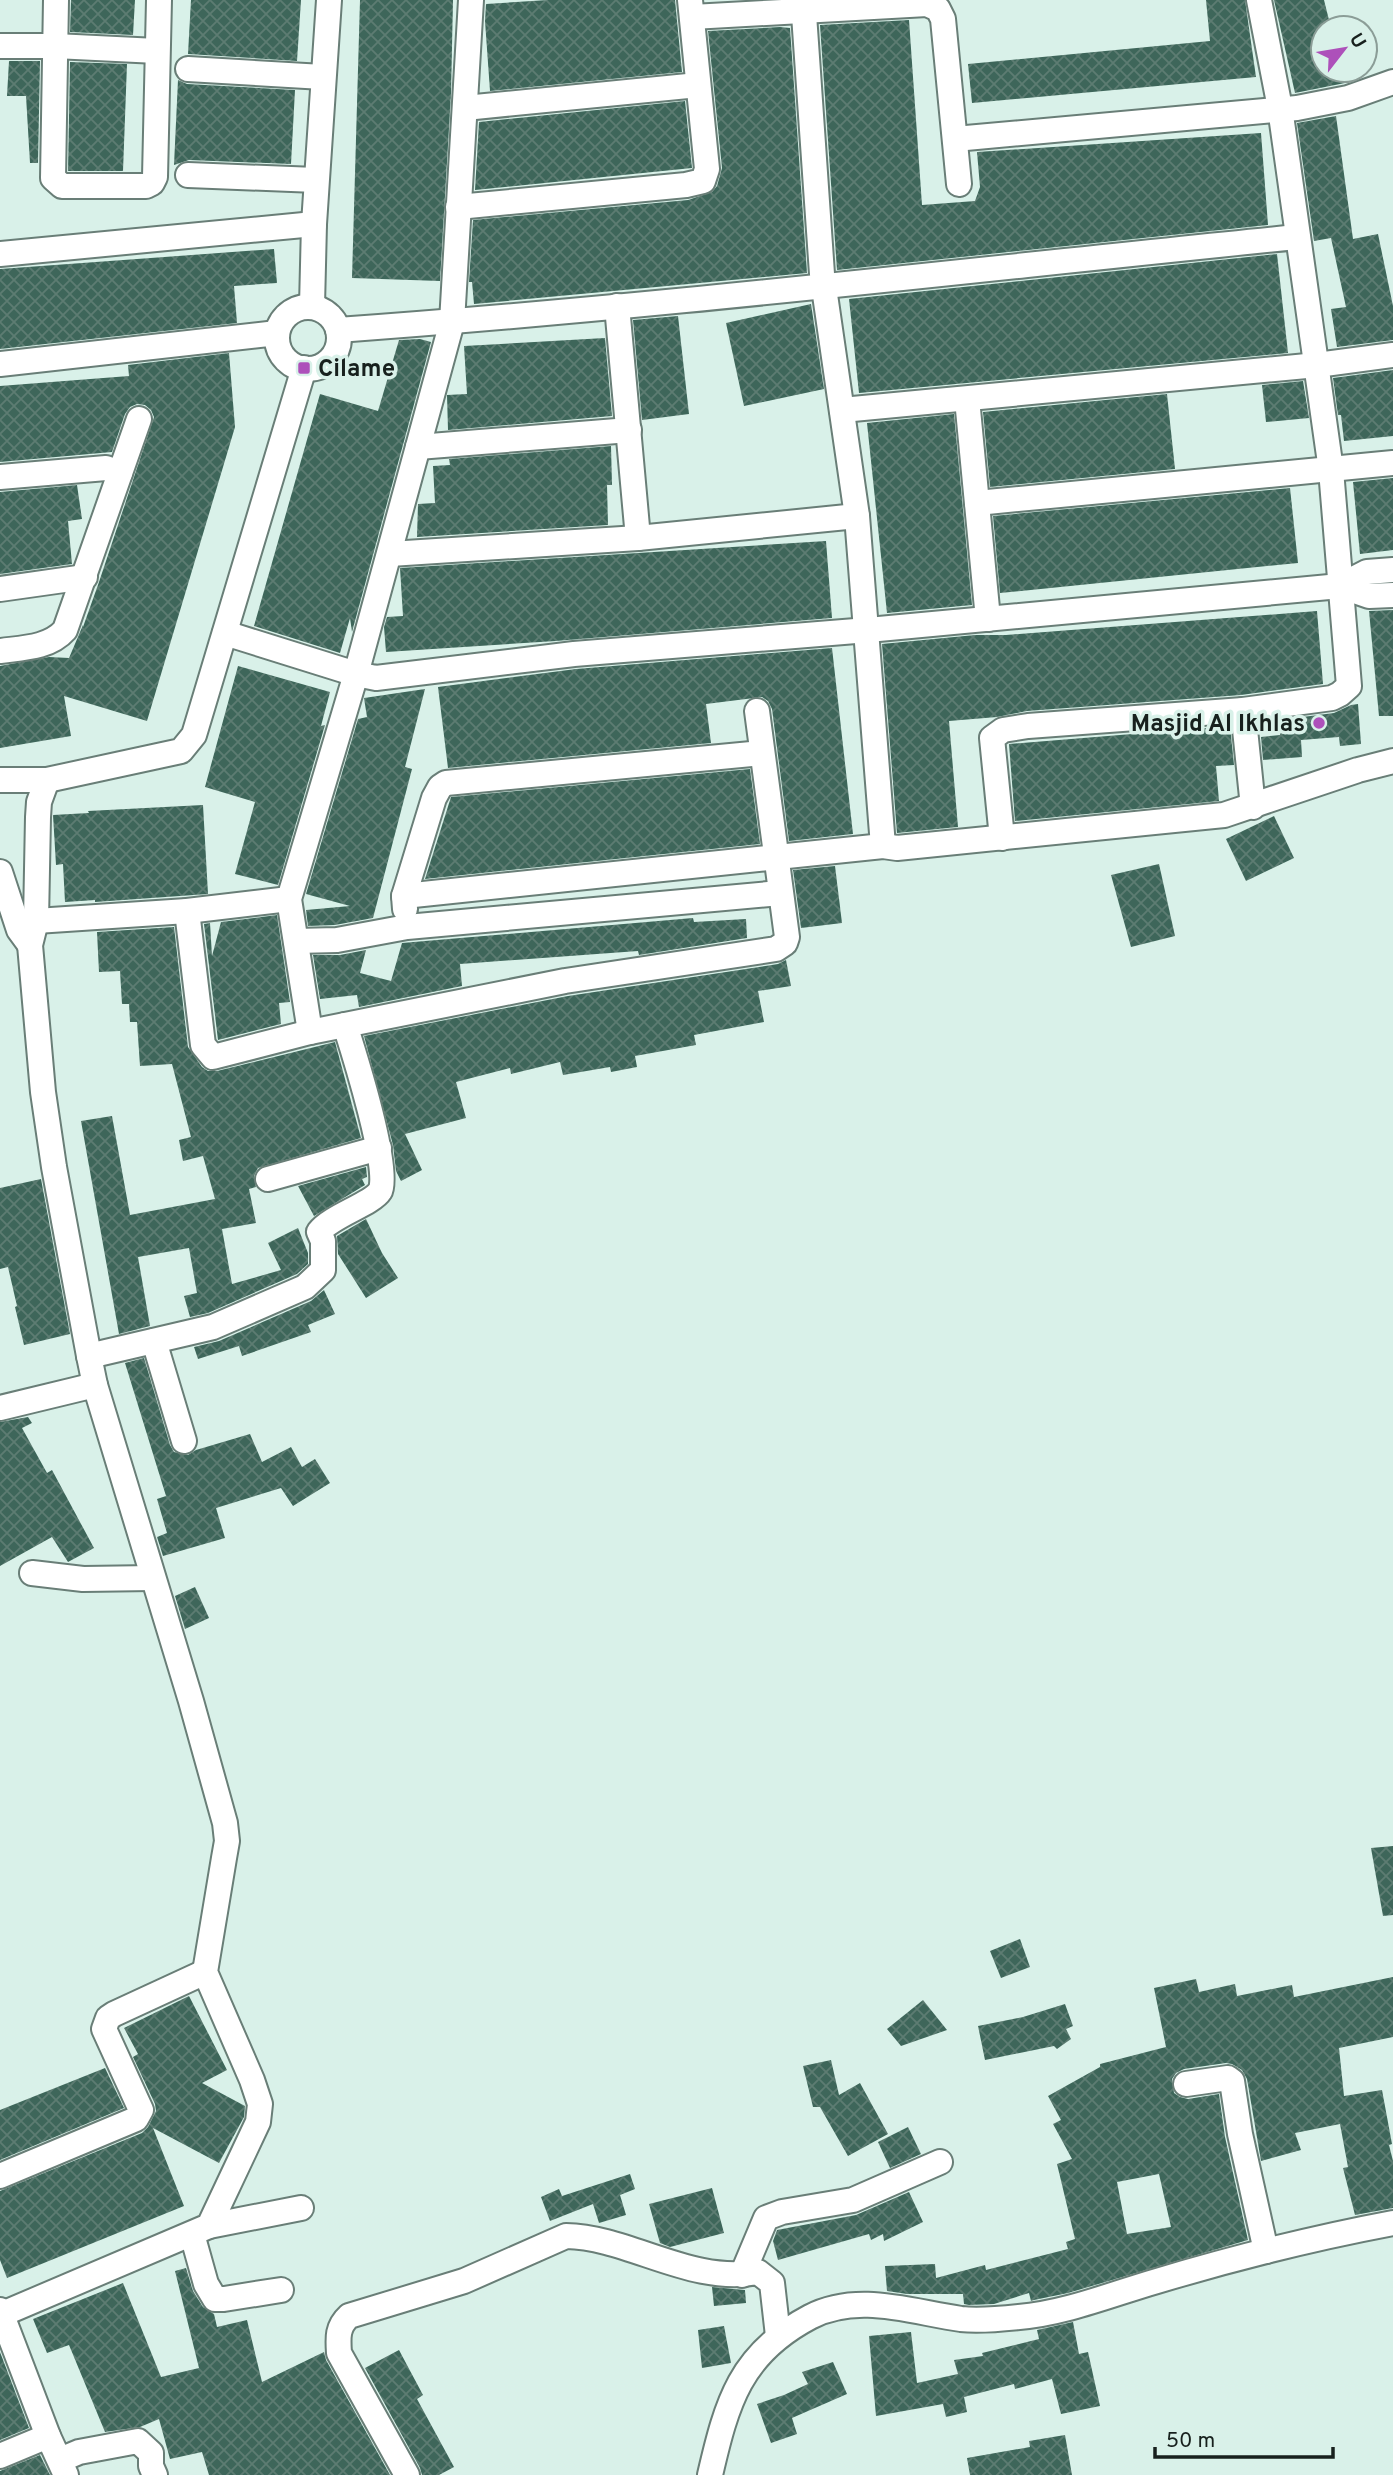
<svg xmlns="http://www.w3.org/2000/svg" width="1393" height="2475" font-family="Overpass,sans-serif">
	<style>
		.building { fill: url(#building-cross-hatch); fill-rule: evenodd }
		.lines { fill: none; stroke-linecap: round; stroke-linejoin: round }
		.minor-casing { stroke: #697e77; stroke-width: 28 }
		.minor { stroke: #fff; stroke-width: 24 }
		.poi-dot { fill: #ad50ba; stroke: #d9f1e9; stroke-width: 2.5 }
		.labels { text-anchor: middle; stroke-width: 7; stroke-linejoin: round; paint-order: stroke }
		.poi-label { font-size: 24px; font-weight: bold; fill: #17201d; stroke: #d9f1e9; text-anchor: start }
	</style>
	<defs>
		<pattern id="building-cross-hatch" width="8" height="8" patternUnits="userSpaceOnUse" patternTransform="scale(1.75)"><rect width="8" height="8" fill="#3e665a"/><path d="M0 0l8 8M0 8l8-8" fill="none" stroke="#5d7c72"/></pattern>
	</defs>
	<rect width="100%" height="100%" fill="#d9f1e9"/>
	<g class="building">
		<polygon points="71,0 135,0 133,35 70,32"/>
		<polygon points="191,0 301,0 297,61 188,54"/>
		<polygon points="360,0 453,0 451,94 440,281 352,278"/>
		<polygon points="548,0 675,0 682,72 490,91 485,21 486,4"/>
		<polygon points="1206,0 1245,0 1256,77 972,103 968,64 1210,41"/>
		<polygon points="1274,0 1324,0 1331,28 1323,28 1323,70 1342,70 1345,83 1295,93"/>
		<polygon points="909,20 922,205 975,201 980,187 977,152 1261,133 1268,225 837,270 820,25"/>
		<polygon points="780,27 790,28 807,273 474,304 472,282 469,282 473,220 688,200 712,192 717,186 722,168 708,31"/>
		<polygon points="9,61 40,61 38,163 30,163 26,96 7,96"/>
		<polygon points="70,62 127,64 123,171 68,171"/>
		<polygon points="178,80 187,84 295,90 291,164 189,160 174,165"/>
		<polygon points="685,101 692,168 475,190 479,122"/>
		<polygon points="1336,116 1353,239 1378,234 1393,306 1393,340 1337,347 1331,309 1346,307 1331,238 1314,241 1297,123"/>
		<polygon points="274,249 277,283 234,286 237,323 0,349 0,269"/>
		<polygon points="1277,254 1288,353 859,393 849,299"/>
		<polygon points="811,304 824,389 744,406 726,323"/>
		<polygon points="678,316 689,414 642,420 633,320"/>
		<polygon points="605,338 612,416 448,430 447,395 467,394 464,346"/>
		<polygon points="420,339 431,342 352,632 350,618 340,653 254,626 320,394 378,411 399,340"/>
		<polygon points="229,353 235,427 147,721 64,696 71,736 0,748 0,666 49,657 69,658 83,625 83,627 99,582 154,417 151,410 145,405 137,404 130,407 125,414 112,452 0,462 0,386 129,376 128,365"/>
		<polygon points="1393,370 1393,436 1344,441 1341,415 1338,415 1333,378"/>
		<polygon points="1303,381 1309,418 1266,422 1262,385"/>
		<polygon points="1167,394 1175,469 990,487 983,412"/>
		<polygon points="954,414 972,605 887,613 867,423"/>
		<polygon points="611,446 612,485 607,485 608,525 417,537 418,504 435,503 433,466 450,465 449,459"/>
		<polygon points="1393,478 1393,550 1360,554 1353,482"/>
		<polygon points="77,485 82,519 68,521 72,564 0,574 0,492"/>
		<polygon points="1290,488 1298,563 1000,593 993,516"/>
		<polygon points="826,541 832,618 556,641 386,652 384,627 387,617 403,616 400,568"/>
		<polygon points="1393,610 1393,716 1379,716 1369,611"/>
		<polygon points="1317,611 1323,684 1241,695 1027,711 997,717 949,721 958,827 897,833 882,644 975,635 1006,635"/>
		<polygon points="832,648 853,834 789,841 772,709 768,701 762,697 706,704 711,743 448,768 438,687 576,669"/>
		<polygon points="238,666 330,692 321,726 325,725 278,885 235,874 255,802 205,787"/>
		<polygon points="425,689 405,767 412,769 373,918 335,925 308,926 306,910 350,906 306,894 358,719 367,717 364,698"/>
		<polygon points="1358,704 1361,744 1340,746 1339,737 1301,740 1302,757 1263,760 1261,737 1280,735 1279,720 1334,713 1351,705"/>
		<polygon points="1230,726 1234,765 1216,766 1219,801 1015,821 1009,744"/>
		<polygon points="750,769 760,844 425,879 451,797"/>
		<polygon points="203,805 208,894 95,902 95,900 65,902 63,864 56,865 53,815 89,813 88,811"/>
		<polygon points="1274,816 1294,858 1246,881 1226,839"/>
		<polygon points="1159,864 1175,936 1131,947 1111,875"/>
		<polygon points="835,866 842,923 801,928 793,870"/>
		<polygon points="277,915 290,1002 279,1003 281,1024 218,1040 204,924 210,923 212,956 221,922"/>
		<polygon points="693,918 694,922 746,919 747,938 639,955 638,951 460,964 462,986 359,1007 357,995 320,999 313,955 340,955 366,950 360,973 391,981 402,943"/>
		<polygon points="174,927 188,1047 202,1067 208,1071 217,1071 335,1042 361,1138 258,1168 254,1176 256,1187 249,1189 256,1223 222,1229 232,1284 281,1270 268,1243 298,1228 308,1253 308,1264 297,1274 208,1313 190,1317 184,1296 197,1293 189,1248 138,1257 150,1326 119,1334 81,1121 112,1116 130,1215 215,1199 203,1156 183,1161 179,1140 191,1137 172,1064 140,1066 137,1022 130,1022 129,1004 122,1004 120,971 99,972 97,932"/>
		<polygon points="786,960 791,986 758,991 764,1022 694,1035 696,1045 635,1056 637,1067 611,1072 610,1067 563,1075 560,1062 511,1074 510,1068 456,1082 466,1118 405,1134 422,1170 401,1181 396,1171 393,1145 364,1036 568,996 778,964"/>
		<polygon points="366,1167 367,1177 362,1179 365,1185 314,1216 298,1186"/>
		<polygon points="41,1179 70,1334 24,1345 15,1307 17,1306 8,1267 0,1269 0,1188"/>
		<polygon points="366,1219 382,1253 398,1278 366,1298 338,1254 337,1236"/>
		<polygon points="324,1290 335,1314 308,1325 311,1332 242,1356 239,1346 198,1359 194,1347 219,1341 311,1301"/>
		<polygon points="144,1358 170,1445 174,1452 188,1455 196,1450 250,1434 262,1462 291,1447 302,1467 315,1459 330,1483 293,1506 281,1488 216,1508 225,1538 163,1556 157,1537 167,1533 157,1499 166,1496 125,1363"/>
		<polygon points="28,1417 32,1423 22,1428 47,1473 52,1470 94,1548 68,1562 52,1537 0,1566 0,1422"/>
		<polygon points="195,1587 209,1618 185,1629 175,1596"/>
		<polygon points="1393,1846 1393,1915 1383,1916 1371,1848"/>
		<polygon points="1020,1939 1030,1967 1001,1978 990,1951"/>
		<path d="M1393 1977V2037L1339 2048 1344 2096 1382 2090 1392 2144 1389 2145 1393 2161V2208L1355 2215 1343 2168 1348 2167 1340 2124 1295 2133 1301 2150 1261 2161 1247 2079 1242 2070 1232 2064 1226 2063 1184 2069 1176 2073 1172 2079 1174 2093 1180 2097 1188 2099 1219 2094 1225 2137 1248 2240 1068 2293 1034 2300 1031 2301 1029 2293 994 2304 969 2305 964 2304 963 2294H907L887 2291 885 2266 935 2264 936 2278 985 2265 986 2270 1068 2249 1066 2242 1075 2239 1057 2164 1072 2159 1053 2124 1061 2120 1048 2096 1100 2067V2064L1166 2047 1154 1988 1196 1979 1199 1992 1235 1984 1237 1996 1292 1985 1294 1997ZM1159 2174 1171 2227 1127 2234 1117 2182Z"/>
		<polygon points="189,1996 227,2070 202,2083 245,2106 244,2117 219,2163 153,2128 184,2206 7,2278 0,2260 0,2191 142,2133 148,2127 156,2111 155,2104 133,2057 138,2054 124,2028"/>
		<polygon points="923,2000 947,2030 901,2046 887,2029"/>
		<polygon points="1065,2004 1073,2026 1066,2029 1071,2039 1057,2049 1054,2046 985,2060 978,2026 1023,2017"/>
		<polygon points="831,2060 839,2095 860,2083 888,2134 848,2156 820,2107 813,2107 803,2066"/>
		<polygon points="105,2068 124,2108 0,2160 0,2110"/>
		<polygon points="908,2127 921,2154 890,2168 878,2142"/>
		<polygon points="630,2174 635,2189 620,2195 626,2215 599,2223 593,2204 550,2221 541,2197 559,2189 562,2196"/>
		<polygon points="712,2188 724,2233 670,2247 660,2243 649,2204"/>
		<polygon points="909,2192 923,2222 884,2241 883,2234 871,2240 869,2234 778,2260 773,2241 777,2230 856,2215"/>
		<polygon points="186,2268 193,2291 203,2307 214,2314 217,2327 247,2320 262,2382 324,2352 326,2360 390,2475 209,2475 202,2452 170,2459 159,2419 140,2427 105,2432 69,2345 47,2353 33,2319 123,2283 161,2377 199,2368 175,2271"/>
		<polygon points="712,2287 745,2290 746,2303 714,2306"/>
		<polygon points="1073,2322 1079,2354 1088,2352 1100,2406 1061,2414 1052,2379 1015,2389 1014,2384 964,2397 967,2412 946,2417 943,2404 876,2416 869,2336 911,2332 917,2383 958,2374 954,2360 983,2356 982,2353 1039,2339 1037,2330"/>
		<polygon points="724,2326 731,2363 702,2368 698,2330"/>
		<polygon points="399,2350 423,2395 417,2399 454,2467 439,2475 422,2475 420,2468 365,2368"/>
		<polygon points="0,2352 29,2428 0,2440"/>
		<polygon points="833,2362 847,2394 792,2418 797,2434 771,2443 757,2404 784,2395 808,2384 802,2372"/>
		<polygon points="1065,2435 1072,2475 970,2475 967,2458 1030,2447 1029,2441"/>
		<polygon points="40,2455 50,2475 0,2475 0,2471"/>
	</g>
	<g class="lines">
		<g class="minor-casing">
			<g id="minor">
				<polyline points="56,0 53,178 62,186 146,186 152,183 155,177 159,0"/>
				<polyline points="803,0 822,274 857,516 883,846"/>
				<polyline points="692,17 927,4 938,9 943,19 959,184"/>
				<polyline points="0,46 55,46 157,51"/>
				<polyline points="188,69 323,77"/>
				<polyline points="465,108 698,85"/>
				<polyline points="955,139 1297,108 1348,98 1393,82"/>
				<polyline points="188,175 316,180"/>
				<polyline points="458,207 686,185 703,181 707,169 690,0"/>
				<polyline points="0,254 314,224"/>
				<polyline points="312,306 314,224 329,0"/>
				<polyline points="617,306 638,538"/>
				<circle cx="308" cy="338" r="31"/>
				<path d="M338 330C658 307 978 269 1297 237"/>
				<polyline points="0,364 277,333"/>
				<polyline points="967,399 988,619"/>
				<polyline points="842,410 1317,365 1393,355"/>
				<polyline points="418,447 629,430"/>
				<polyline points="0,477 106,468 120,473"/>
				<polyline points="977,503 1393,463"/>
				<polyline points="390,554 638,538 857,516"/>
				<polyline points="1340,586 1369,596 1393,595"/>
				<polyline points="0,589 85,577"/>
				<polyline points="225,633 356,674 376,678 574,654 868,630 1340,586 1367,572 1393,570"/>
				<path d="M0 651C23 648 49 648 65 630L139 419"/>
				<polyline points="1243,710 1253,807"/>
				<polyline points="0,780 47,780 181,751 194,735 304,368"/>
				<polyline points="1002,838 992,738 1003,730 1028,726 1243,710 1332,698 1340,694 1349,686 1331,470 1280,108 1259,0"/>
				<polyline points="0,872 19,930 30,945"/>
				<polyline points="404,896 883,846 897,848 1224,815 1358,770 1393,761"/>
				<polyline points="405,909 404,896 434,798 440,787 446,783 762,753"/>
				<polyline points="187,911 203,1045 213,1057 310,1032 565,981 776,949 785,943 787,937 757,711"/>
				<polyline points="36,921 187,911 289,899"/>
				<polyline points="296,941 337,940 407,927 780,893"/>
				<polyline points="310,1032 289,899 356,674 452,322 471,0"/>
				<polyline points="268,1179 379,1148"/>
				<polyline points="154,1341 184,1441"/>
				<path d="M89 1356 213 1327 305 1287 323 1270V1241L319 1232C331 1216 372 1204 380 1191 392 1174 353 1050 345 1025"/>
				<polyline points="0,1408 95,1385"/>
				<polyline points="32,1573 83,1579 153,1578"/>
				<polyline points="1186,2084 1228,2078 1232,2081 1240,2134 1266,2251"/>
				<polyline points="0,2176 136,2119 141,2110 104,2029 108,2018 114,2014 205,1972"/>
				<polyline points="209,2226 301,2208"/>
				<polyline points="192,2234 206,2284 215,2299 224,2299 281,2290"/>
				<polyline points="742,2275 766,2218 782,2212 853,2200 940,2162"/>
				<polyline points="0,2310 48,2436 66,2475"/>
				<polyline points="0,2315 209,2226 258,2122 260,2104 252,2080 205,1972 224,1858 227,1841 225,1823 191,1701 95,1385 89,1356 54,1167 43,1092 30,945 36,921 38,817 39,802 47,780"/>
				<polyline points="0,2456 48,2436"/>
				<polyline points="60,2460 79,2452 138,2441 151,2453 151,2466 155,2475"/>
				<path d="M407 2475 339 2353C338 2338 337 2327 349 2316L464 2281 566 2236C629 2237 691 2285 758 2272L772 2283 778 2336"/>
				<path d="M710 2475C727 2402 740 2354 810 2317 858 2292 911 2312 961 2319 979 2321 1000 2319 1019 2317 1066 2313 1112 2294 1157 2281 1234 2258 1313 2238 1393 2223"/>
			</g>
		</g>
		<use href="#minor" class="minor"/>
	</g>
	<g class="poi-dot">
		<rect x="297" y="361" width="14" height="14" rx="3.5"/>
		<circle cx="1319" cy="723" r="7"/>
	</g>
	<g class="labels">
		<g class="poi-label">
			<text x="318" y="376">Cilame</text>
			<text x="1305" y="731" text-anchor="end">Masjid Al Ikhlas</text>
		</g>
	</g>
	<g transform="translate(1344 49) rotate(59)"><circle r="33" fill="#d9f1e9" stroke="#8b9d97" stroke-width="2"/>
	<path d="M0-5L12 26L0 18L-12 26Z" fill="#ad50ba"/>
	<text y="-10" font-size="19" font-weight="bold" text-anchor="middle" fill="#17201d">U</text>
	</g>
	<path d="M1155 2447v10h178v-10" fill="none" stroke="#17201d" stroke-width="3.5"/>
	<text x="1166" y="2447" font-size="21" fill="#17201d" stroke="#d9f1e9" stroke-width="5" paint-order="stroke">50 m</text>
</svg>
